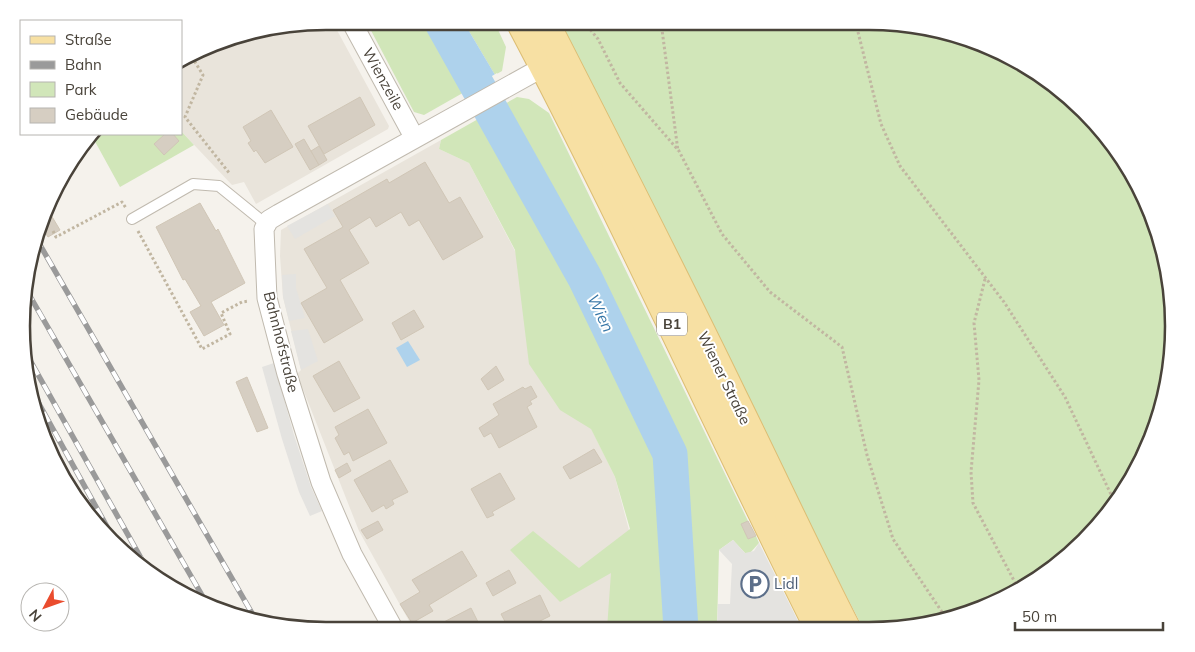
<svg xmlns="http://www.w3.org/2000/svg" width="1195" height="652" font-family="Mulish,sans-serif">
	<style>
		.residential { fill: #e9e4db }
		.green { fill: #d1e6b9 }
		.parking { fill: #e4e3e0 }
		.water { fill: #aed2ec }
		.pier { fill: #f5f2ec }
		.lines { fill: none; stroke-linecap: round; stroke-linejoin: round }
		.river { stroke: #aed2ec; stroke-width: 35 }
		.building { fill: #d6cec2; stroke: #d0c6b6 }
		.service-casing { stroke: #c0baaf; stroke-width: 12 }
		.minor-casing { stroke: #c0baaf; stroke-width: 21 }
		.primary-casing { stroke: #dcbd73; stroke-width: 30 }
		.path { stroke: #c1b6a1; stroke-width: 3; stroke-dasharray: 2.5 2.5; stroke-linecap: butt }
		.service { stroke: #fff; stroke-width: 10 }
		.minor { stroke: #fff; stroke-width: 19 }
		.primary { stroke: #f7e0a3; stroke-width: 28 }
		.rail-casing { stroke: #9a9a9a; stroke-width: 5.5 }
		.rail { stroke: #fff; stroke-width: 4; stroke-dasharray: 11; stroke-linecap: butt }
		.labels { text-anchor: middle; stroke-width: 4; stroke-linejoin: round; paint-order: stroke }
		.shield { fill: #fff; stroke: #807b75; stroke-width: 1 }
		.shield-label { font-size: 14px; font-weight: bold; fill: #49433a }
		.street-label { font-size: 15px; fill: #49433a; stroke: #fff }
		.service-label { font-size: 15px; fill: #4e5e75; stroke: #fff; text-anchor: start }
		.water-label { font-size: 16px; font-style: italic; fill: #3877a7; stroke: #fff }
		.rim { fill: none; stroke: #49433a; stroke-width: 2.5 }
	</style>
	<rect width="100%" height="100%" fill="#f5f2ec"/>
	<g class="residential">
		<polygon points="326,21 332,21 389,126 388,129 256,204 244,182 232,185 181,131 181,62 228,38"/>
		<polygon points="441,140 439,149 469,163 515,251 567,380 615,477 655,629 414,630 359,531 297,374 301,370 283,297 280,256 281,230"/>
	</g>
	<g class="green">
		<polygon points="366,21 425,21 468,90 424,115 414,112"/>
		<polygon points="463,21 494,21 506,47 502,71 495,75"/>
		<polygon points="560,22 889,22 948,32 1021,62 1111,140 1163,247 1171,365 1133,478 1098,527 1039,579 985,608 908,628 863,628 725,361"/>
		<polygon points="517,97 529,99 549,113 748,521 742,525 748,539 756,536 759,543 750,553 745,553 733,540 719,550 717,629 607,629 611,573 560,602 510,550 533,531 579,568 630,529 615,477 591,429 560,410 529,364 515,250 469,163 439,149 441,140"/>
		<polygon points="181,131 194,145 120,187 92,136 94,134 181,134"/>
	</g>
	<g class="parking">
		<polygon points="328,204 335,216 295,239 287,226"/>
		<polygon points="296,274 296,288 305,318 289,321 283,297 282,275"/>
		<polygon points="308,329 318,361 301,370 291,331"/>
		<polygon points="274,363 294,435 311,487 322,511 310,516 299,492 282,439 262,367"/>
		<polygon points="733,540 745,553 754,551 759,543 802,629 717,629 718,604 730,604 732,564 719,550"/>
	</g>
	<g class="water">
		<polygon points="425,21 463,21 501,85 474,100"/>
		<polygon points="408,341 420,360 407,367 396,348"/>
	</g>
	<polygon class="pier" points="497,73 504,84 472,102 465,92"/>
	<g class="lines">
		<polyline class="river" points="441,21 585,278 670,454 681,629"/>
	</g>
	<g class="building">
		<polygon points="239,36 202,58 199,53 228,38"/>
		<polygon points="360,97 375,125 324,154 308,126"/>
		<polygon points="271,110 293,147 265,163 256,150 254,152 248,143 251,141 243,127"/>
		<polygon points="165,134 173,134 179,141 164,155 154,144"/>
		<polygon points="304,139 319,165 310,170 295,144"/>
		<polygon points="319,146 327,160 319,165 311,151"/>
		<polygon points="425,162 449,203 460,197 483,237 443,260 419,220 409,226 401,212 376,227 370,217 349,230 369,263 340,280 363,320 324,343 301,303 327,288 304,249 343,227 333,210 387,179 389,183"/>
		<polygon points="200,203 216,231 218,229 245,283 211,302 224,325 204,336 190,312 201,306 185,279 183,280 156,227"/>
		<polygon points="48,210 60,230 48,237 41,226"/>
		<polygon points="414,310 424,327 401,340 392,323"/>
		<polygon points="339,361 360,398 334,412 313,376"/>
		<polygon points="496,366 504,380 488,390 481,379"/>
		<polygon points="247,377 268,428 257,432 236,382"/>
		<polygon points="531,386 537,397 530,401 532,404 527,407 537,427 499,448 491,433 484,437 479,428 499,415 493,404 523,387 525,389"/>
		<polygon points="368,409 387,443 353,461 349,452 344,455 335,438 339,435 335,427"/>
		<polygon points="594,449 602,462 570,479 563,467"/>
		<polygon points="390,460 408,492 392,500 394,504 386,509 384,505 372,512 354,480"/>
		<polygon points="347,463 351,471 339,478 335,470"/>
		<polygon points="500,473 515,499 492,512 494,515 487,518 471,489"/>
		<polygon points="378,521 383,530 367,539 361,530"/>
		<polygon points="748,521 756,536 748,539 741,524"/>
		<polygon points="462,551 477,576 429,605 433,611 412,623 400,604 420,592 412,580"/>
		<polygon points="509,570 516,583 493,596 486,583"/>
		<polygon points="540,595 550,616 524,629 509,629 501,614"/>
		<polygon points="471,608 482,630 443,630 440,624"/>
	</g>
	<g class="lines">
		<g class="service-casing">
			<polyline id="service" points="132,219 193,184 219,186 267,225"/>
		</g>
		<g class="minor-casing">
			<g id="minor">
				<polyline points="351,21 414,137"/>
				<polyline points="394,630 352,554 321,482 287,374 267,298 264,229 269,220 279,214 554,61"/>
			</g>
		</g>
		<g class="primary-casing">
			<g id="primary">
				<path d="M520 21C626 221 718 427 819 628"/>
				<path d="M544 21C608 146 672 271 733 397 771 474 807 552 846 628"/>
			</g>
		</g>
		<g class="path">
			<polyline points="584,22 598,39 620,83 679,151 722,234 770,292 842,347 867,455 893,539 946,618"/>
			<polyline points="661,22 678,151"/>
			<polyline points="858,32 881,124 900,166 1004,302 1065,397 1115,503"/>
			<polyline points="192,57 203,75 185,117 230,174"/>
			<polyline points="53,231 56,237 122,202 126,208"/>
			<polyline points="138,231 202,349 230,334 221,313 242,302 249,301"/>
			<polyline points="985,279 974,323 979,380 971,472 973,503 1019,590"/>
		</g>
		<use href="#service" class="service"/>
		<use href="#minor" class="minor"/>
		<use href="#primary" class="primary"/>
		<g class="rail-casing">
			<g id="rail">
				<polyline points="36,238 257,622"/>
				<polyline points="27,291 207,604"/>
				<polyline points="22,346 146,567"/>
				<polyline points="33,393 116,543"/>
			</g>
		</g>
		<use href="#rail" class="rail"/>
	</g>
	<defs>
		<g id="parking-ring" transform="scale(1.4375)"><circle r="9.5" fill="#fff" stroke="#5c6f8a" stroke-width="1.5"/><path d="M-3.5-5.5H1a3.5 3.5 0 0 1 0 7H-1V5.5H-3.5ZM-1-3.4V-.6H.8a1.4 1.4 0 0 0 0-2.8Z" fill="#5c6f8a"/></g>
	</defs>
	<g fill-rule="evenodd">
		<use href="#parking-ring" x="755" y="584"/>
	</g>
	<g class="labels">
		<rect class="shield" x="657" y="312.5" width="30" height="23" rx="4"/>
		<g class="shield-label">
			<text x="672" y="329">B1</text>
		</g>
		<g class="street-label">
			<text transform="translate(383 79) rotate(61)" y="5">Wienzeile</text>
			<text transform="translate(281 342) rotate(76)" y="5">Bahnhofstraße</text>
			<text transform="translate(724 378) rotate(64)" y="5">Wiener Straße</text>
		</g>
		<g class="service-label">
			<text x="774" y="589">Lidl</text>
		</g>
		<g class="water-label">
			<text transform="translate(601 313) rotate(64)" y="6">Wien</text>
		</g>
	</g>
	<path d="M0 0H1195V652H0ZM326 30H869A296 296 0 0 1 1165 326V326A296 296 0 0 1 869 622H326A296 296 0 0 1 30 326V326A296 296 0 0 1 326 30Z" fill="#fff" fill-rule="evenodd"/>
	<path class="rim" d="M326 30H869A296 296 0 0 1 1165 326V326A296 296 0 0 1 869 622H326A296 296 0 0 1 30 326V326A296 296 0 0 1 326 30Z"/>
	<rect x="20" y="20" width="162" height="115" fill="#ffffff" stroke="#b6b4b0"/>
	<rect x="30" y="36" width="25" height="8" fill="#f7e0a3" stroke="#b6b4b0"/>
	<text x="65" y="45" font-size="15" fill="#49433a">Straße</text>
	<rect x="30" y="61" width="25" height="8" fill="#9a9a9a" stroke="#b6b4b0"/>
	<text x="65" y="70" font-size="15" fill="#49433a">Bahn</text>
	<rect x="30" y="82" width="25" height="15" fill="#d1e6b9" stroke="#b6b4b0"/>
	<text x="65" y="95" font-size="15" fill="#49433a">Park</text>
	<rect x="30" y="108" width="25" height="15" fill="#d6cec2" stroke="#b6b4b0"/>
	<text x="65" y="120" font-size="15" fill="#49433a">Gebäude</text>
	<g transform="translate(45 607) rotate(229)"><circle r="24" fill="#ffffff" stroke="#b6b4b0"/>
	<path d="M0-4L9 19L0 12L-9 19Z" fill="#ea4c2e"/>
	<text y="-8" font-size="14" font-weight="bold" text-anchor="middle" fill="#49433a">N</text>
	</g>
	<path d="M1015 622v8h148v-8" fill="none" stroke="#49433a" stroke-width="2.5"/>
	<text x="1022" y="622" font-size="15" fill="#49433a" stroke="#ffffff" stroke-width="4" paint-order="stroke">50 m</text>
</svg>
